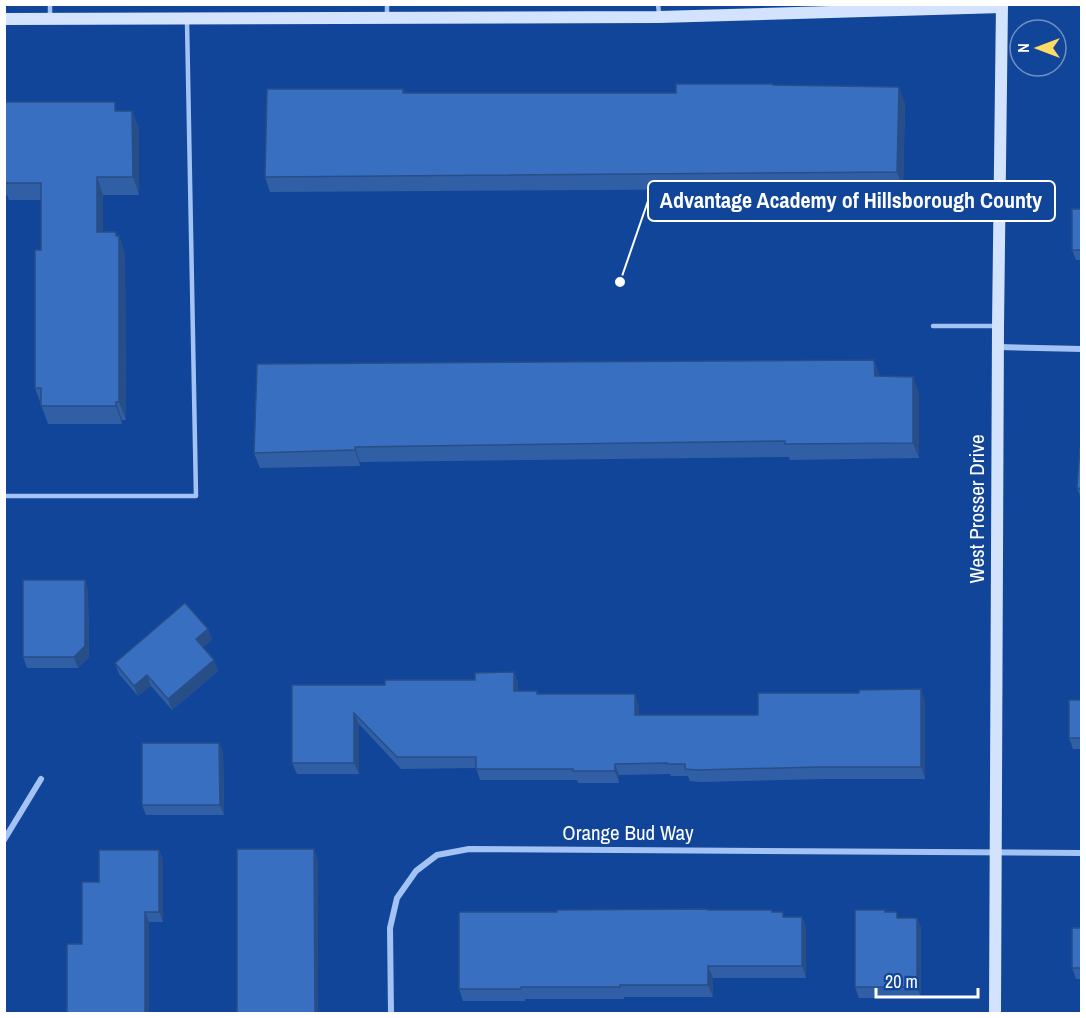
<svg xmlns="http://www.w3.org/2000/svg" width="1086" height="1018" font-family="'Archivo Narrow',sans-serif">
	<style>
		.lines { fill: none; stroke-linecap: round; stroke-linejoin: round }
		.lane { stroke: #a3c3f4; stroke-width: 4.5 }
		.street { stroke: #a3c3f4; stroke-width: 6 }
		.secondary { stroke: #d3e3fd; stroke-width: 12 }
		.wall { fill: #315fa6 }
		.shaded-wall { fill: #284e87 }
		.building { fill: #396fc1; stroke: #284e87; stroke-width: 1.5 }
		.labels { text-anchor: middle; stroke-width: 4.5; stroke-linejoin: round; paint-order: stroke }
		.street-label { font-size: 21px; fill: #fff; stroke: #11459a }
		.leader { fill: none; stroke: #fff; stroke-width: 2 }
		.callout-dot { fill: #fff; stroke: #11459a; stroke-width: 2 }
		.callout { fill: #11459a; stroke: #fff; stroke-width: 2 }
		.callout-label { font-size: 22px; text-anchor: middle; font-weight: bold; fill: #fff }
	</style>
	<rect width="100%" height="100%" fill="#11459a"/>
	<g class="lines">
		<g class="lane">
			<polyline points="50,4 50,17"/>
			<polyline points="658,4 659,14"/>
			<polyline points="387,18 387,4"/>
			<polyline points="933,326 998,326"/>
			<polyline points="4,496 196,496 187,21"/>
		</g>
		<g class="street">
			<polyline points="998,347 1082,349"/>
			<polyline points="4,840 41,779"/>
			<polyline points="391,1014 390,928 397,898 416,871 437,855 469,849 1082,853"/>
		</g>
		<g class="secondary">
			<polyline points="4,19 659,17 1002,7"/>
			<polyline points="995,1014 998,326 1002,4"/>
		</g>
	</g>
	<g class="wall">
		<polygon points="773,85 905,103 903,188 270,192 265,177 403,89 405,93 676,93"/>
		<polygon points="4,102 118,111 132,111 139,129 139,195 103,195 103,232 119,236 125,254 126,420 122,420 122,424 48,424 35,388 41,250 41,200 9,200 7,195 4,195"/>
		<polygon points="1082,209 1082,260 1076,260 1072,250"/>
		<polygon points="880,376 919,392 919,458 790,460 789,457 360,462 360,466 260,468 254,453"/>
		<polygon points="1082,447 1082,499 1081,499 1077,488"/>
		<polygon points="85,580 88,591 89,657 78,668 27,668 23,657"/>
		<polygon points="208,629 212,640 203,647 218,671 172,710 151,686 138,696 119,674 115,663"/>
		<polygon points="514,672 518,684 518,691 537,691 538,694 639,705 639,715 758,715 925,701 925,779 823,779 700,782 690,781 688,776 671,776 670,774 619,775 619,783 578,783 577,780 480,780 476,768 401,769 359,724 359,774 297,774 292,763 385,685 475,680"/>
		<polygon points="1082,700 1082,749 1073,749 1069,738"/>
		<polygon points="219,743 223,753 224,815 146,815 142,805"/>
		<polygon points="159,850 163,860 163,922 149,922 149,1014 67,1014 82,944"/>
		<polygon points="709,910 773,912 785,917 802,917 806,929 806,978 713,978 713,997 624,997 624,999 525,999 525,1001 463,1001 459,989 557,912"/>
		<polygon points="886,912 899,918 917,918 921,928 921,998 859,998 855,987"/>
		<polygon points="1082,928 1082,979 1076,979 1072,968"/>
	</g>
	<g class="shaded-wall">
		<polygon points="899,87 905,103 903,188 897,172"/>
		<polygon points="132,111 139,129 139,195 133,177"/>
		<polygon points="97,177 103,195 103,249 97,232"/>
		<polygon points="116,232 119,239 119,236 125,254 126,420 119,402"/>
		<polygon points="874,360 880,376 880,392 875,376"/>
		<polygon points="913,377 919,392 919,458 913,443"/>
		<polygon points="116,402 122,420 122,424 116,406"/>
		<polygon points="355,447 360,462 360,466 355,450"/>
		<polygon points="85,580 88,591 89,657 78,668 74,657"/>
		<polygon points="208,629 212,640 200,650 196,639"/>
		<polygon points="214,660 218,671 172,710 168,699"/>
		<polygon points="514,672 518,684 518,703 514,691"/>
		<polygon points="147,675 151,686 138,696 134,686"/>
		<polygon points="921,689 925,701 925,779 921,767"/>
		<polygon points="635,694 639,705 639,726 635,715"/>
		<polygon points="354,713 359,724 359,774 354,763"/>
		<polygon points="219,743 223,753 224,815 220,805"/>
		<polygon points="615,764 619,775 619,783 615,771"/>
		<polygon points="314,849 318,860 318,1014 315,1014"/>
		<polygon points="159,850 163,860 163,922 159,912"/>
		<polygon points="145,912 149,922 149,1014 145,1014"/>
		<polygon points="802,917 806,929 806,978 802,966"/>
		<polygon points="917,918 921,928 921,998 917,987"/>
		<polygon points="708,966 713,978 713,997 708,985"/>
	</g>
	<g class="building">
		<polygon points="676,84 773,84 773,85 899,87 897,172 265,177 267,89 403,89 403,93 676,93"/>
		<polygon points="4,102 115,102 115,111 132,111 133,177 97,177 97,232 116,232 116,236 119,236 119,402 116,402 116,406 41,406 41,388 35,388 35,250 41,250 41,183 4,183"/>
		<rect x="1072" y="209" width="10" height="41"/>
		<polygon points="874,360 875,376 913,377 913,443 785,444 785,441 355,447 355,450 254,453 257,364"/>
		<polygon points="1080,447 1082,447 1082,489 1077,488"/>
		<polygon points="23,580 85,580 85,646 74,657 23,657"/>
		<polygon points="185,603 208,629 196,639 214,660 168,699 147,675 134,686 115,663"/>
		<polygon points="514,672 514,691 537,691 537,694 635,694 635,715 758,715 758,693 859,693 859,690 921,689 921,767 819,767 696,770 685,769 685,764 667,764 667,763 615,764 615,771 573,771 573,769 476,769 476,757 397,757 354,713 354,763 292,763 292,685 385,685 385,680 475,680 475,673"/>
		<rect x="1069" y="700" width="13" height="38"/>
		<polygon points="142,743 219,743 220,805 142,805"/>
		<polygon points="237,849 314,849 315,1014 237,1014"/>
		<polygon points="99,850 159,850 159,912 145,912 145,1014 67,1014 67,944 82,944 82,882 99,882"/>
		<polygon points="708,909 708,910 772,910 772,912 783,912 783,917 802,917 802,966 708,966 708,985 620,985 620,987 521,987 521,989 459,989 459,912 557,912 557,910"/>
		<polygon points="855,910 885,910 885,912 897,912 897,918 917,918 917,987 855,987"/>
		<rect x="1072" y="928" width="10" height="40"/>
	</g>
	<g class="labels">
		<g class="street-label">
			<text transform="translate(977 509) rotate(-90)" y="7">West Prosser Drive</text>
			<text x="628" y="840">Orange Bud Way</text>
		</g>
	</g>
	<path class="leader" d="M620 282L648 201"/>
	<circle class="callout-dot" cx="620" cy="282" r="6"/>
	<rect class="callout" x="648" y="181" width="407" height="40" rx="6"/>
	<g class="callout-label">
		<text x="851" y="208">Advantage Academy of Hillsborough County</text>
	</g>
	<rect width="1086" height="1018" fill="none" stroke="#ffffff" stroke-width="12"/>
	<g transform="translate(1038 48) rotate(270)"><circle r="28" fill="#11459a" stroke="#708fc2" stroke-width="1.5"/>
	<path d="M0-4.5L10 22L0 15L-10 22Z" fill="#ffdb66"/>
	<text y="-9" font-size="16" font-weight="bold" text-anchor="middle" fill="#ffffff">N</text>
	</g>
	<path d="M876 988v9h102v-9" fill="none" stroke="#ffffff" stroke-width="3"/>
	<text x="885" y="988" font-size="18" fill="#ffffff" stroke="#11459a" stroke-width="4.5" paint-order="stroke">20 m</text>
</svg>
